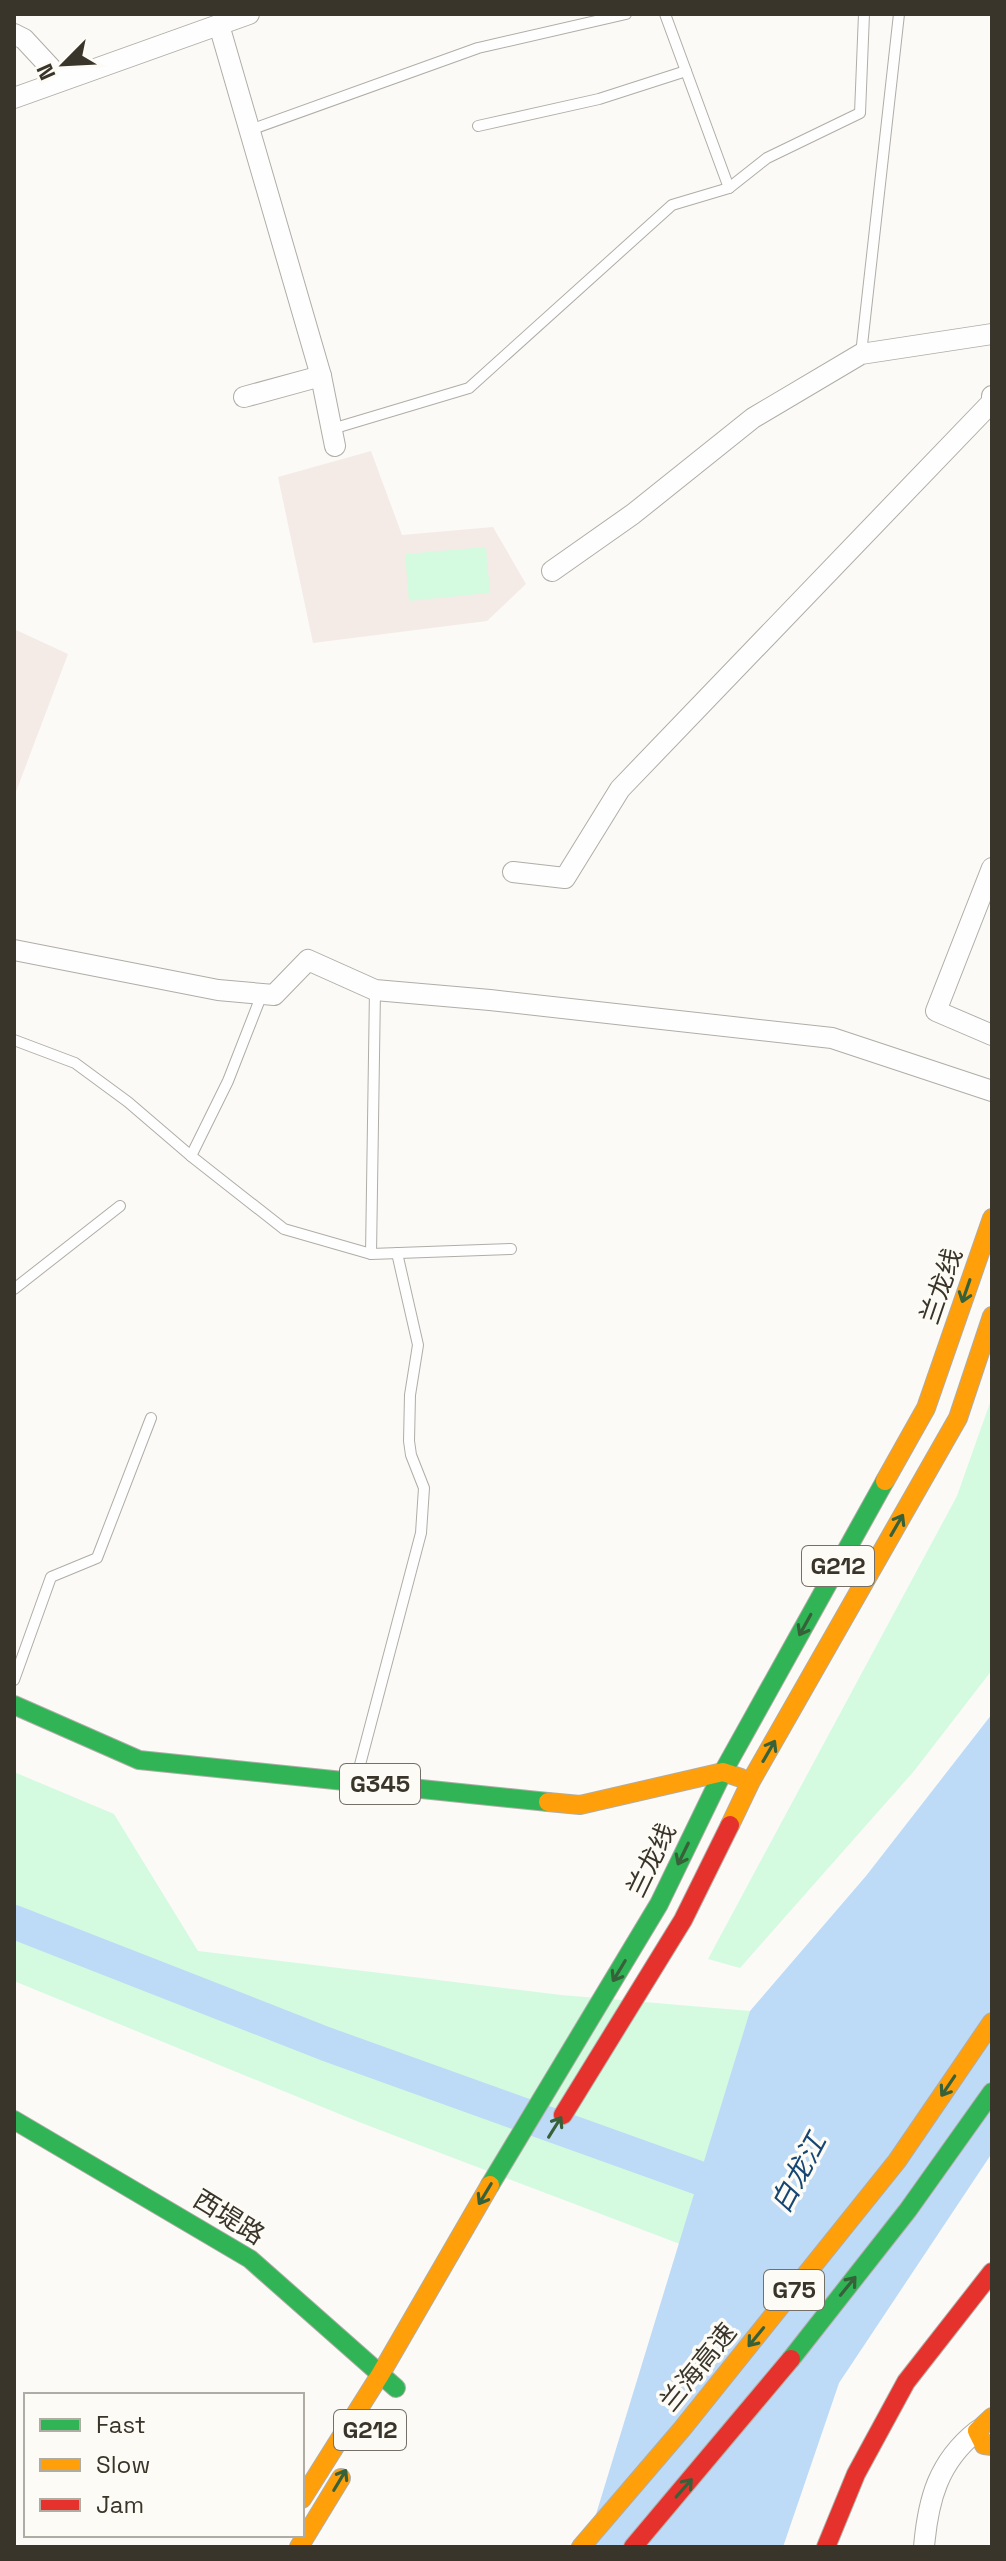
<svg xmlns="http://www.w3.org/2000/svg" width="1006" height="2561" font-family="'Space Grotesk','Noto Sans SC',sans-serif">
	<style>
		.commercial { fill: #f4ebe7 }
		.green { fill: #d4fae0 }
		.water { fill: #bddaf7 }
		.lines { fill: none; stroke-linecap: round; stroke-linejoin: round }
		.river { stroke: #bddaf7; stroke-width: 34 }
		.lane-casing { stroke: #b0ada7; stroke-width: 12 }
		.street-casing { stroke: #b0ada7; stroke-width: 22 }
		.fast-casing { stroke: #b0ada7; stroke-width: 20 }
		.slow-casing { stroke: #b0ada7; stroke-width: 20 }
		.jam-casing { stroke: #b0ada7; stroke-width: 20 }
		.lane { stroke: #fefefe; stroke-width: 10 }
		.street { stroke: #fefefe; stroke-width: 20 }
		.fast { stroke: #30b455; stroke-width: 18 }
		.slow { stroke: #ff9f0a; stroke-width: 18 }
		.jam { stroke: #e5322d; stroke-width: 18 }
		.oneway { stroke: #366139 }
		.labels { text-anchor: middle; stroke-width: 7; stroke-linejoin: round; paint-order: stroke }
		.shield { fill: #fdfbf5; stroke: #747067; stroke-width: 2 }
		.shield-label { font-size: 24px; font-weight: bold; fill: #3a352a }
		.street-label { font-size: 26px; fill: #3a352a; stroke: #fdfbf5 }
		.water-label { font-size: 28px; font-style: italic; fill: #154674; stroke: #fdfbf5 }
	</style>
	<rect width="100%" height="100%" fill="#fbfaf7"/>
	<g class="commercial">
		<polygon points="371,451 402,535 493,527 526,584 487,621 313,643 278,477"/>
		<polygon points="14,629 68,654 14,797"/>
	</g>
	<g class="green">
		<polygon points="486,547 490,593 409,601 405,554"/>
		<polygon points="992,1397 992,1670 914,1771 740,1968 708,1959 957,1496"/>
		<polygon points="14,1772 114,1814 198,1951 561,1995 750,2011 680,2244 359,2122 14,1981"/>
	</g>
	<polygon class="water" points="992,1714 992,2153 839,2383 783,2547 586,2547 750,2011 866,1876"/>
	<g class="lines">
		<polyline class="river" points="14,1922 326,2044 741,2193"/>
		<g class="lane-casing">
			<g id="lane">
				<polyline points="665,14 729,188"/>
				<polyline points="478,126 599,99 686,71"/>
				<polyline points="250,130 478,48 626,14"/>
				<polyline points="861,354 899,14"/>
				<polyline points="332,429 469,388 672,205 729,188 767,158 860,113 864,14"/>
				<polyline points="375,990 371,1254 511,1249"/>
				<polyline points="14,1040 75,1063 128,1102 191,1156 284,1229 371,1254"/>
				<polyline points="191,1156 228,1081 262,994"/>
				<polyline points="14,1289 120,1206"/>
				<polyline points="14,1680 51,1577 97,1558 151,1418"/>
				<polyline points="357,1776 421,1533 424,1488 411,1455 409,1441 410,1395 418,1345 397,1253"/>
			</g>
		</g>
		<g class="street-casing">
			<g id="street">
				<polyline points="219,25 321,376 335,446"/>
				<polyline points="14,34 24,39 62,80"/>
				<polyline points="14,98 249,14"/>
				<polyline points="244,397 321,376"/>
				<polyline points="552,571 633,514 753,418 861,354 992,334"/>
				<polyline points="992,868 936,1011 992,1035"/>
				<polyline points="513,872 565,878 620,789 992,402 992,396"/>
				<polyline points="14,950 218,990 274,995 308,960 375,990 490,1000 832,1038 992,1091"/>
				<path d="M924 2547C928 2500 938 2462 977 2431"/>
			</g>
		</g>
		<g class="fast-casing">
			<g id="fast">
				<polyline points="14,1705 139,1760 548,1802"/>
				<polyline points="14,2120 250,2259 396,2388"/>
				<polyline points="490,2185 659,1904 723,1772 885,1481"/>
				<polyline points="791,2359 908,2210 992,2092"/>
			</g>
		</g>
		<g class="slow-casing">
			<g id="slow">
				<polyline points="885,1481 926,1408 992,1218"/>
				<polyline points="548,1802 580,1805 723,1772 741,1778"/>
				<polyline points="730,1825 751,1781 958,1418 992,1316"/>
				<polyline points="992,2417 977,2431 984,2445 992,2446"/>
				<polyline points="302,2499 380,2375 490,2185"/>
				<polyline points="299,2547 341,2478"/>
				<polyline points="581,2547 682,2429 897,2161 992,2022"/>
			</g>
		</g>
		<g class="jam-casing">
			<g id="jam">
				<polyline points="563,2115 683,1920 730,1825"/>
				<polyline points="633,2547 791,2359"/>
				<polyline points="826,2547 856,2474 906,2382 992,2272"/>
			</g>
		</g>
		<use href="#lane" class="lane"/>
		<use href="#street" class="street"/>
		<use href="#fast" class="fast"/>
		<use href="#slow" class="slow"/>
		<use href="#jam" class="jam"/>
	</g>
	<defs><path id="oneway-shaft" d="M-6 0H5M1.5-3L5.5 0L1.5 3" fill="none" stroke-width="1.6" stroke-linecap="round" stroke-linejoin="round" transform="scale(2)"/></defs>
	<g class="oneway">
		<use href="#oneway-shaft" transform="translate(966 1291) rotate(109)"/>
		<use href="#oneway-shaft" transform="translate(897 1525) rotate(-60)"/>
		<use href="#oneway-shaft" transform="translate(805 1625) rotate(119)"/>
		<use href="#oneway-shaft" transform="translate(769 1751) rotate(-60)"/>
		<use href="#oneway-shaft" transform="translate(683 1854) rotate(116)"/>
		<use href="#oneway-shaft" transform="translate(619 1971) rotate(121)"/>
		<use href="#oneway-shaft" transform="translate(948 2086) rotate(124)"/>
		<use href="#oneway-shaft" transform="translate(555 2127) rotate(-58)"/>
		<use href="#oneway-shaft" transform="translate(485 2194) rotate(121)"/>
		<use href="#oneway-shaft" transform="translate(848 2286) rotate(-51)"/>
		<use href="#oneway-shaft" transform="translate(756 2337) rotate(129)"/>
		<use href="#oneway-shaft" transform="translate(340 2480) rotate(-59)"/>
		<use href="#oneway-shaft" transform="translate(684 2488) rotate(-49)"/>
	</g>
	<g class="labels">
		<g class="shield">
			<rect x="802" y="1546" width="72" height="40" rx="6"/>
			<rect x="340" y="1764" width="80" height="40" rx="6"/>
			<rect x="764" y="2270" width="60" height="40" rx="6"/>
			<rect x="334" y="2410" width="72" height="40" rx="6"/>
		</g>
		<g class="shield-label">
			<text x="838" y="1574">G212</text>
			<text x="380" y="1792">G345</text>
			<text x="794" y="2298">G75</text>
			<text x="370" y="2438">G212</text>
		</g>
		<g class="street-label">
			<text transform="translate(941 1286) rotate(-71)" y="9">兰龙线</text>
			<text transform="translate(651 1860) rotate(-64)" y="9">兰龙线</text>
			<text transform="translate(229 2217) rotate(32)" y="9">西堤路</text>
			<text transform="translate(698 2367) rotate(-51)" y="9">兰海高速</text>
		</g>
		<g class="water-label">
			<text transform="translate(798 2173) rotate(-62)" y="10">白龙江</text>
		</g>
	</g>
	<rect width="1006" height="2561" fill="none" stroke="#3a352a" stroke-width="32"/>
	<rect x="24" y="2393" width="280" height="144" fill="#fdfbf5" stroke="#afaca4" stroke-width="2"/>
	<rect x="40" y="2419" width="40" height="12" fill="#30b455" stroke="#afaca4" stroke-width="2"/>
	<text x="96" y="2433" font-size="24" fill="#3a352a">Fast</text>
	<rect x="40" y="2459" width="40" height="12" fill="#ff9f0a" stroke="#afaca4" stroke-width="2"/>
	<text x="96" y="2473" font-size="24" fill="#3a352a">Slow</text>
	<rect x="40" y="2499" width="40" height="12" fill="#e5322d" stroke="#afaca4" stroke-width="2"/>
	<text x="96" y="2513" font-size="24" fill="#3a352a">Jam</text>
	<g transform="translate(64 64) rotate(246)" stroke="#fdfbf5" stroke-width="6" paint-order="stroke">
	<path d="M0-6L14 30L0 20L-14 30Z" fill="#3a352a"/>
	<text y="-12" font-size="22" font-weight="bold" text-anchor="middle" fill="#3a352a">N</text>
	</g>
</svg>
